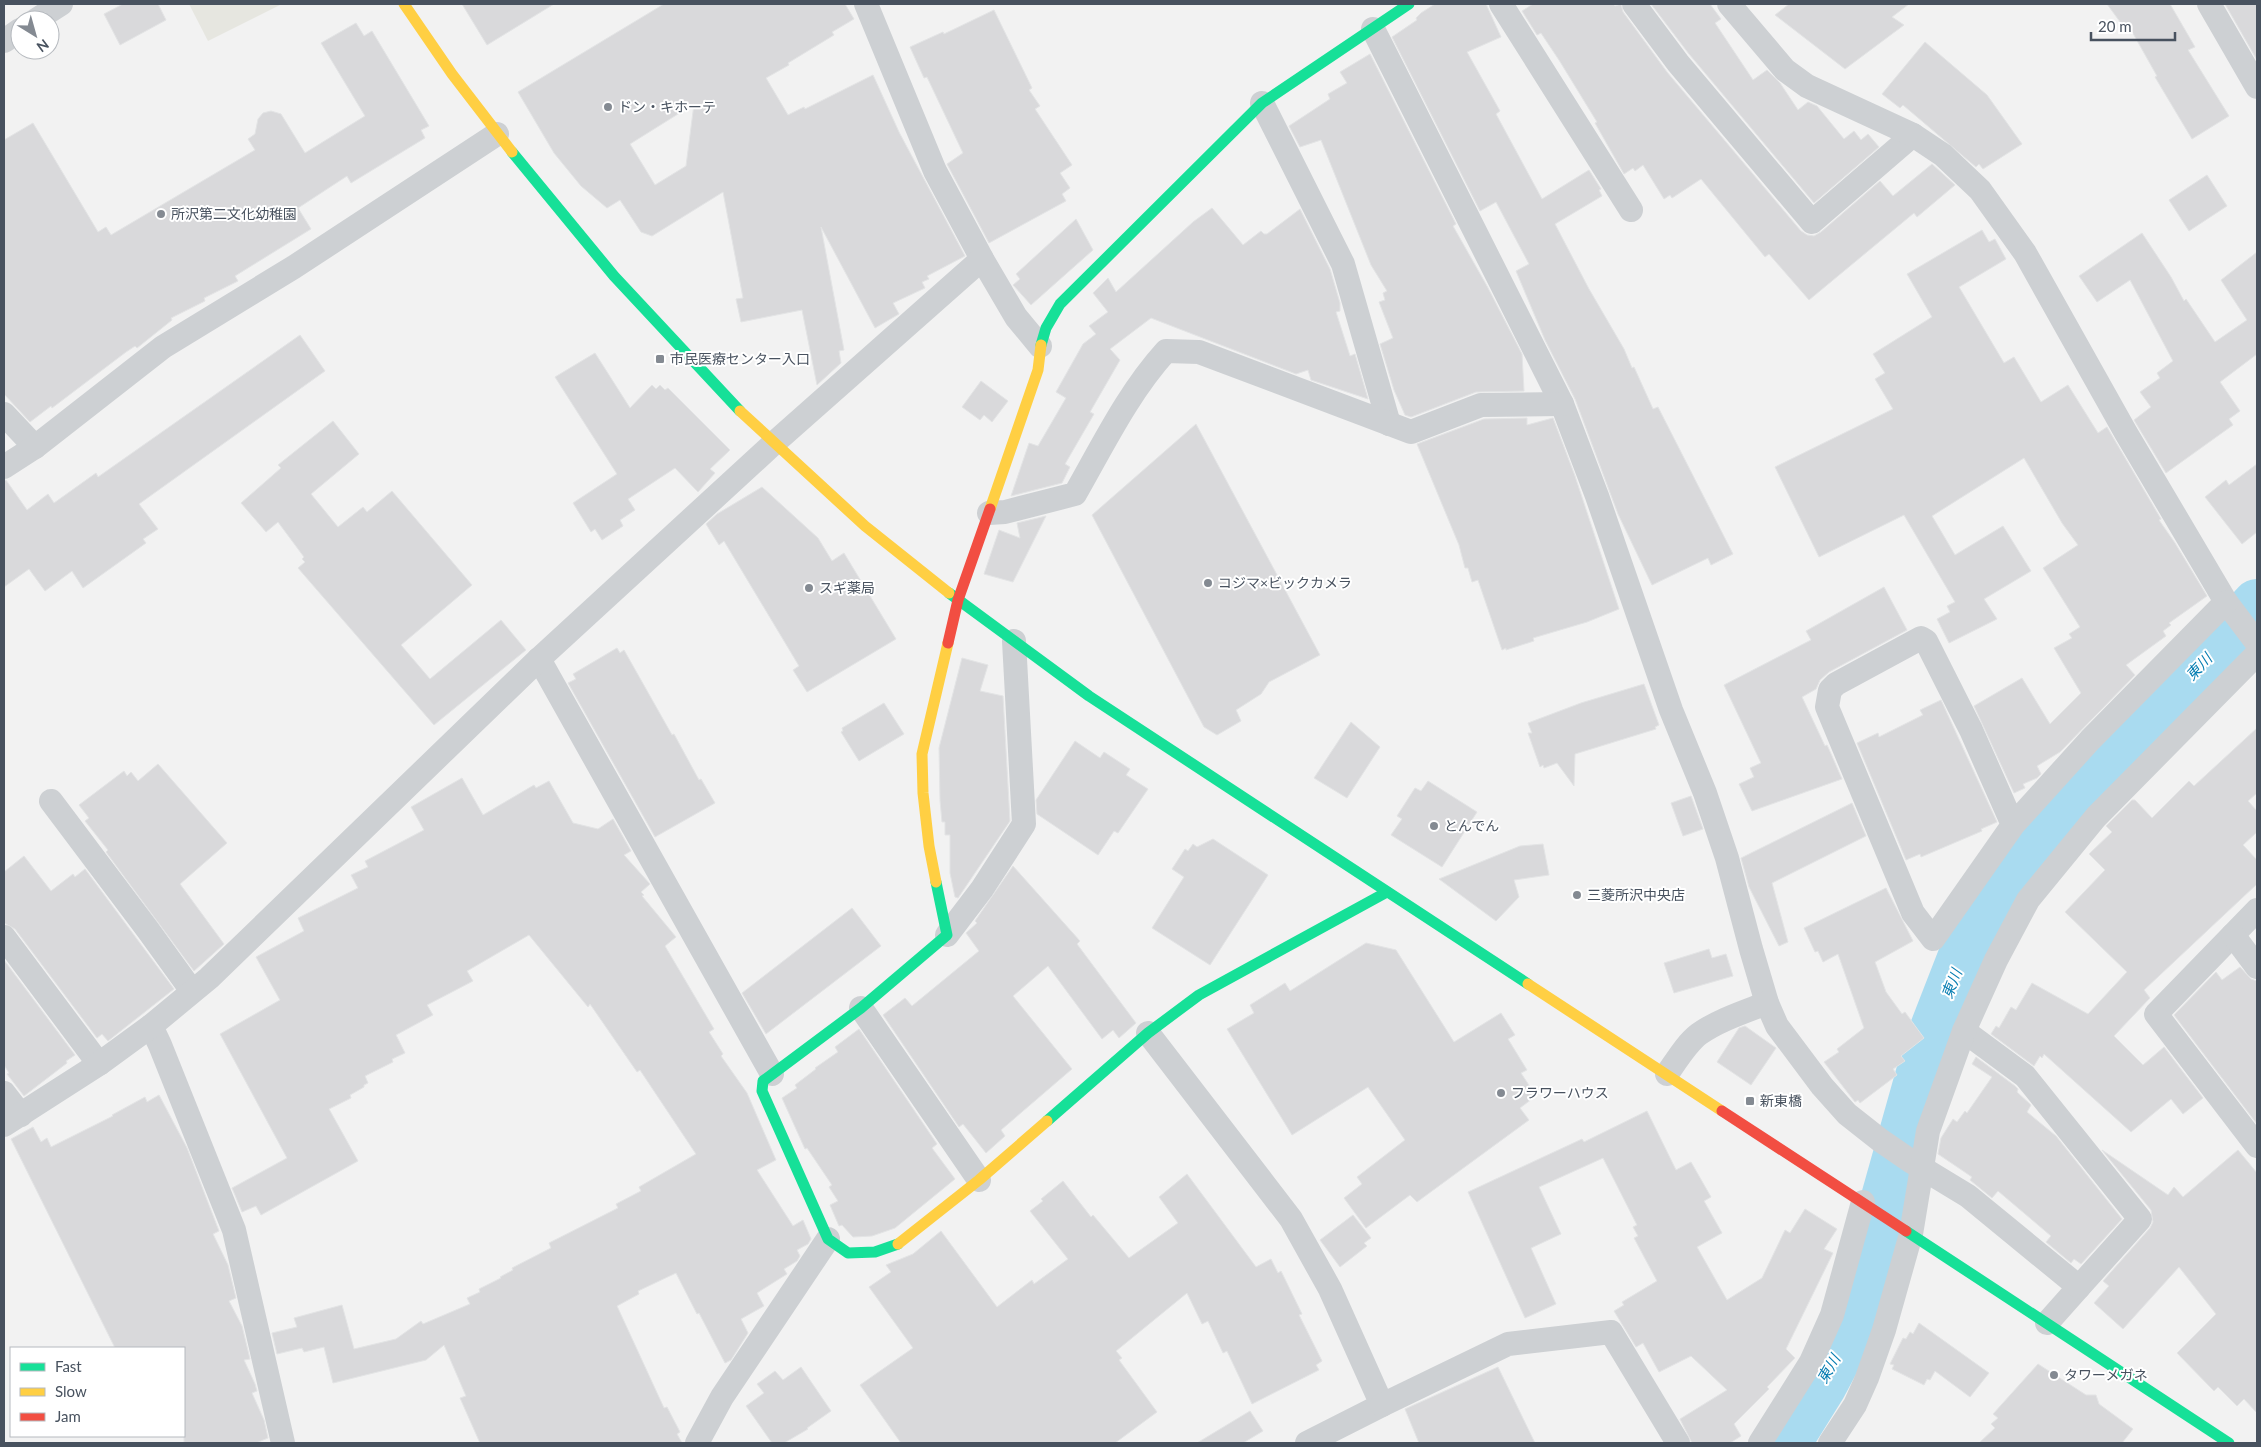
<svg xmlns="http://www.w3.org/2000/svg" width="2261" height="1447" font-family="Lato,'Noto Sans JP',sans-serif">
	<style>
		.commercial { fill: #e6e6e0 }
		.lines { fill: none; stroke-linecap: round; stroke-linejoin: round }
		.river { stroke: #a9dbf0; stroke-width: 50 }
		.building { fill: #d9d9db; stroke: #e3e4e5; fill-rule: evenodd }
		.street { stroke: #cdd0d3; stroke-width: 24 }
		.fast { stroke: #16e098; stroke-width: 11 }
		.slow { stroke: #ffcf43; stroke-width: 11 }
		.jam { stroke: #f24e42; stroke-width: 11 }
		.poi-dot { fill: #848a92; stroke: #fff; stroke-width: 2 }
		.labels { text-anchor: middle; stroke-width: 4; stroke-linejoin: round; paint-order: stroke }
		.poi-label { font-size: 14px; fill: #48525f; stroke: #fff; text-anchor: start }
		.water-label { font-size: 15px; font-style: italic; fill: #087eb2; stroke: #fff }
	</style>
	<rect width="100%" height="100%" fill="#f2f2f2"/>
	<polygon class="commercial" points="189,4 282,4 208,41"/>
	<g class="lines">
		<polyline class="river" points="1786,1443 1822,1385 1846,1340 1930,1041 1972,933 2059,818 2257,604"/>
	</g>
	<g class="building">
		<polygon points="123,4 158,4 166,20 120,45 104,14"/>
		<polygon points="462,4 554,4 487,45"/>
		<path d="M664 4H845L854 19 832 32 834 35 788 63 789 65 766 78 788 115 804 107 805 109 873 75 899 132 965 256 927 276 929 279 922 282 925 288 893 303 899 314 875 328 821 227 844 350 839 351 841 363 817 385 802 310 741 322 736 299 743 298 723 192 652 236 641 232 620 200 607 208 581 186 554 153 518 92ZM694 104 686 166 655 185 630 144Z"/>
		<polygon points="1435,4 1486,4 1501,37 1467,52 1500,111 1496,114 1542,199 1589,170 1601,189 1599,190 1602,196 1555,224 1589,289 1624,349 1632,368 1634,367 1653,409 1658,407 1733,554 1711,565 1708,558 1652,585 1618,514 1575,399 1545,340 1516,271 1529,264 1496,202 1480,211 1392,37 1417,20 1416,18 1421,13"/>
		<polygon points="1533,4 1613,4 1615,6 1621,4 1623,12 1667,72 1801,231 1807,235 1814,236 1821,232 1880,181 1893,196 1932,164 1955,185 1917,217 1914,213 1809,300 1769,254 1765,257 1701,179 1672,198 1670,195 1664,199 1643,165 1635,171 1633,168 1624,174 1595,123 1597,122 1559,60 1541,33 1537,35 1522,11"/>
		<polygon points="1651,4 1710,4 1721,19 1715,23 1753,80 1767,70 1780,83 1798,110 1808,102 1817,106 1844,139 1854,131 1861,140 1868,134 1879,147 1814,203 1689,54"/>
		<polygon points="1789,4 1909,4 1892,17 1904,25 1845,69 1775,15"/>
		<polygon points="2107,4 2170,4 2195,47 2188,50 2229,116 2192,139 2155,77 2157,76 2130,28 2126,30"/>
		<polygon points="2225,4 2257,4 2257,60"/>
		<polygon points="994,10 1032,88 1029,90 1040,106 1035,109 1072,165 1060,173 1070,188 1062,194 1066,201 989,243 947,164 963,153 927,77 924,78 910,47 943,32 944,34"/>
		<polygon points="356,23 364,36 372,31 429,126 421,130 425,138 351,183 347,176 298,208 311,229 235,276 238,281 204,298 205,301 171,318 172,320 137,348 135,346 126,352 52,408 51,406 30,422 4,394 4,140 33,123 98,232 106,227 111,235 255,150 248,139 255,134 258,119 263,113 271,111 281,114 305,153 365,116 321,43"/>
		<polygon points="1925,42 1987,95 2022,144 1983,169 1979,164 1976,167 1903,105 1900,108 1882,94"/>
		<polygon points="1370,54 1456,224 1453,226 1487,286 1522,354 1524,391 1476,392 1411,417 1405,415 1394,390 1380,344 1393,338 1379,302 1385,300 1383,293 1387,291 1371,265 1321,140 1300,147 1289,126 1330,99 1328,94 1347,83 1340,72"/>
		<polygon points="2207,175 2227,206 2189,231 2169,200"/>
		<polygon points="1212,208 1243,245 1261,231 1264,234 1267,234 1300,209 1330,269 1340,303 1340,311 1336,312 1350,356 1355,354 1368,399 1311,380 1308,370 1296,374 1151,318 1110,349 1120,360 1090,412 1094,414 1065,464 1070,467 1062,483 1011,496 1029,443 1038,446 1066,398 1056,392 1083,344 1096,334 1089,326 1108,312 1093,293 1108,278 1116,292 1193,222"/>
		<polygon points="1076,219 1093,250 1031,305 1013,285 1020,279 1016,274"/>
		<polygon points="1982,230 1989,242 1995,239 2006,259 1959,287 2004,363 2014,357 2041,402 2068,385 2098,433 2107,427 2161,519 2159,520 2175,543 2207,596 2169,623 2171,625 2163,631 2166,636 2126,665 2135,675 2060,752 2037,766 2041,774 2037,778 2023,784 2025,788 2014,793 1974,706 2022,678 2050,724 2081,693 2054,648 2072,638 2069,634 2080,627 2043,568 2078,545 2062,523 2024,458 1932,516 1955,555 2003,526 2031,571 1984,599 1997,619 1949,643 1937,619 1950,612 1947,606 1955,602 1904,515 1819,557 1775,467 1893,409 1875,379 1885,373 1873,354 1932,317 1907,274"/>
		<polygon points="2142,233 2171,277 2184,301 2186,299 2215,342 2247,320 2221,280 2257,252 2257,354 2220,382 2240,411 2229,419 2233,425 2166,473 2134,420 2151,407 2140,392 2160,378 2157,373 2173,361 2130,280 2097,302 2079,276"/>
		<polygon points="300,335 325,371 139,504 158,529 143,539 146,543 83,588 72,571 45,591 29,569 4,587 4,481 6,480 27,510 48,494 54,503 96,473 98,477"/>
		<polygon points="595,353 630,408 652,385 656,389 660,385 665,390 668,388 730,450 710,469 715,473 698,492 675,468 628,499 635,510 620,520 623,526 602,540 595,529 591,532 573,503 617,474 555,377"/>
		<polygon points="981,381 1008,401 992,422 984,415 980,420 962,407"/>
		<polygon points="1527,418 1527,425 1553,418 1575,476 1619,609 1587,622 1533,638 1534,641 1506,650 1506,648 1502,650 1478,580 1472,582 1468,568 1465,568 1459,545 1417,444 1484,419"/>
		<polygon points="333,421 359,454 311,494 338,527 363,507 367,512 392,491 472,585 401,645 430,679 501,620 526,650 434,725 298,568 305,562 302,559 304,557 278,522 266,532 241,503 281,468 278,465"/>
		<polygon points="1196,424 1320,655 1269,682 1261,694 1236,710 1241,721 1217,735 1204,727 1092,515"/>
		<polygon points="2257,464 2257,532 2242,544 2205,497 2226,480 2229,485"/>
		<polygon points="762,487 818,538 832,561 844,553 896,639 807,692 793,670 799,666 724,541 719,545 706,524 717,514"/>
		<polygon points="1046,516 1013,582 984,574 999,530 1020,538 1017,523"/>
		<polygon points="1884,587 1907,630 1829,672 1820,680 1816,689 1802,697 1825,746 1827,745 1832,756 1842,779 1752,811 1739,784 1754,777 1750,768 1761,763 1724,685 1811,640 1806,631"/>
		<polygon points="617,648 620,653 624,650 672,735 674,734 699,780 701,779 715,803 655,837 568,683 576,679 573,674"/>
		<polygon points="962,658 988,665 980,691 1003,696 1010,821 958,898 955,897 950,873 950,835 945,835 945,822 942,822 940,800 939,748"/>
		<polygon points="1644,684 1659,725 1655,727 1656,729 1575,754 1574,786 1557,763 1544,768 1543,765 1540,767 1528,733 1532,733 1528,723 1581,703"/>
		<polygon points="1941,700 1997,822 1981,829 1982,831 1921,857 1920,854 1906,860 1857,743 1878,733 1879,737 1923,715 1920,710"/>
		<polygon points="884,703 904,734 859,761 841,732 843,731 842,728"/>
		<polygon points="1351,722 1380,747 1347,798 1314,778"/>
		<polygon points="2257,728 2257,793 2248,801 2257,811 2257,832 2243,845 2257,860 2257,884 2144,990 2150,998 2114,1036 2143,1065 2164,1047 2203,1098 2183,1114 2171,1099 2131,1132 2044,1054 2042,1058 2040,1056 2034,1066 1991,1034 1996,1026 1999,1028 2011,1007 2016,1010 2032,983 2088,1014 2127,972 2065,912 2105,870 2089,854 2112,832 2106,826 2132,800 2135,800 2152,818 2189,781 2194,786"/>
		<polygon points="1075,741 1100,758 1104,752 1130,769 1126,775 1148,789 1118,833 1114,831 1098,855 1037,814 1036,800"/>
		<polygon points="158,764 227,843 180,884 224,944 194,971 106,852 108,850 85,821 89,818 79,805 124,771 127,776 131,772 138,781"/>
		<polygon points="462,778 483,815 534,785 536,788 549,781 573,823 598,829 613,819 631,851 624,855 650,884 641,892 644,895 642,896 676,937 665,946 714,1029 709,1032 723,1054 721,1056 747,1093 776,1160 757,1170 793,1226 803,1220 811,1239 808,1244 797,1250 800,1256 797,1261 784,1269 787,1274 757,1293 764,1306 741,1319 748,1333 731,1360 725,1363 699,1313 697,1314 676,1273 638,1291 639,1294 617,1306 664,1408 667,1407 680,1432 677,1434 682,1443 480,1443 460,1398 466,1396 444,1345 426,1360 333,1383 324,1347 304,1352 302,1348 277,1354 272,1333 297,1327 294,1318 342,1305 354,1349 396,1339 421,1321 423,1324 470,1304 467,1298 480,1292 479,1289 501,1278 500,1277 513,1270 512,1268 551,1248 549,1243 618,1208 616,1204 641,1191 639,1187 696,1154 640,1070 637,1072 590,1004 588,1007 529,935 467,971 473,981 427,1005 433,1015 396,1035 405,1053 392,1059 393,1062 365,1076 368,1083 364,1085 364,1087 350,1095 351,1098 329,1109 358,1161 261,1215 256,1206 242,1212 232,1188 287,1158 220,1034 280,1000 256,957 304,931 298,918 358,888 351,875 368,867 365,861 424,830 411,807"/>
		<polygon points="1428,781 1477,812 1442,867 1391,835 1402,819 1397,816 1415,788 1421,791"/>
		<polygon points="1691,796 1703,829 1683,836 1671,803"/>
		<polygon points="1852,803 1866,836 1772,883 1788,942 1779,946 1749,887 1741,858"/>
		<polygon points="1213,839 1268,875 1210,965 1152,928 1184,877 1172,869 1185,849 1188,851 1193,844 1197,847"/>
		<polygon points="1543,844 1549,875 1514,880 1519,897 1496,921 1439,879 1520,846"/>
		<polygon points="24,856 51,891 73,874 75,877 85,869 174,989 108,1041 102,1034 97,1038 15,929 4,923 4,872"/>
		<polygon points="1013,866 1080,941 1077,944 1136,1023 1119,1038 1113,1030 1102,1039 1048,966 1013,996 1072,1069 1001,1130 1005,1136 986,1153 963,1124 959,1127 883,1015 905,998 912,1006 979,951 966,933 977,923 975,921"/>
		<polygon points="1886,888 1913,941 1875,962 1886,992 1902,1014 1905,1012 1924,1038 1901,1056 1905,1061 1893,1069 1897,1075 1860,1103 1858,1100 1855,1102 1824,1062 1839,1052 1837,1049 1864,1028 1838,954 1823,962 1818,951 1815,952 1804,928"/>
		<polygon points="852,908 881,946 766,1034 742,993"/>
		<polygon points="1366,943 1396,950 1454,1042 1501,1013 1515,1035 1508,1039 1527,1070 1521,1073 1536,1096 1520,1108 1529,1120 1417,1202 1410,1195 1366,1228 1344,1198 1362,1184 1357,1177 1405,1140 1368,1087 1292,1135 1227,1029 1254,1013 1250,1005 1285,983 1290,991"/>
		<polygon points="1709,949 1712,958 1726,954 1733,976 1674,993 1664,963"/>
		<polygon points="4,960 75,1055 66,1061 67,1063 24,1096 7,1074 9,1073 4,1065"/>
		<polygon points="2240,967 2251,979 2257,981 2257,1124 2174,1015 2216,972 2222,980"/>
		<polygon points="1745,1026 1776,1048 1751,1085 1717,1062 1739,1028"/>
		<polygon points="859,1029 937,1144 932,1148 955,1179 895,1228 872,1236 853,1237 842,1225 839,1226 830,1205 838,1201 829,1187 832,1185 807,1148 805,1149 782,1098 797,1088 795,1085 816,1069 815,1068 838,1052 835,1047"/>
		<polygon points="1976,1057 2015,1086 2018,1089 2017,1092 2031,1105 2027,1112 2056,1136 2122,1219 2081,1264 2074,1259 2071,1263 2046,1242 2051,1236 1998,1191 1992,1198 1970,1180 1972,1177 1938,1154 1941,1138 1953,1119 1957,1122 1965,1111 1967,1113 1992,1077 1972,1064"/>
		<polygon points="159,1095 187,1148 219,1231 213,1234 228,1265 236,1298 229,1301 242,1326 250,1359 244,1360 255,1384 257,1391 252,1393 264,1420 268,1438 256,1443 184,1443 184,1348 115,1348 11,1139 33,1127 41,1142 47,1138 51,1147 113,1116 112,1115 145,1097 147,1102"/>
		<polygon points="1647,1111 1676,1170 1691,1162 1711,1197 1704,1201 1722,1233 1697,1247 1727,1300 1762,1278 1785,1230 1790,1233 1805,1209 1837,1229 1824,1249 1833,1253 1786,1349 1795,1358 1767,1387 1769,1389 1734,1424 1741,1436 1730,1443 1692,1443 1680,1419 1727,1390 1691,1356 1659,1372 1643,1343 1636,1347 1614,1311 1624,1305 1622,1302 1657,1281 1634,1238 1638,1236 1633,1227 1637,1225 1603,1158 1539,1187 1561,1234 1531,1248 1556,1304 1525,1318 1468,1192 1582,1139 1584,1142"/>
		<polygon points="2102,1150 2168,1195 2174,1187 2183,1197 2238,1150 2257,1173 2257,1413 2244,1399 2237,1406 2218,1387 2214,1391 2177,1353 2216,1314 2179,1267 2123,1329 2094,1303 2109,1286 2103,1281 2150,1228 2153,1222 2151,1210"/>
		<polygon points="1187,1174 1256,1267 1271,1259 1278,1273 1281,1271 1302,1314 1299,1315 1322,1361 1316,1365 1319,1370 1252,1404 1227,1351 1223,1353 1208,1321 1202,1324 1187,1293 1116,1351 1122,1358 1119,1360 1157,1412 1115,1443 901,1443 860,1385 913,1348 869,1287 891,1272 886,1265 913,1254 941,1231 997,1307 1032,1280 1034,1284 1068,1259 1030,1211 1043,1201 1041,1199 1063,1181 1091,1217 1093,1215 1129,1258 1178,1223 1159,1197"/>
		<polygon points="1353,1215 1371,1238 1364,1243 1367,1246 1340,1267 1320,1240"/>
		<polygon points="1919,1323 1989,1373 1970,1397 1935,1371 1930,1380 1927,1379 1924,1385 1892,1369 1894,1365 1890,1364 1903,1338 1906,1339 1910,1332 1913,1334"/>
		<polygon points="2038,1364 2086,1395 2096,1395 2099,1404 2133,1429 2122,1443 1979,1443 1995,1428 1991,1424 1998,1418 1993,1414"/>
		<polygon points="801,1367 831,1411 807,1428 808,1429 784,1443 772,1443 746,1406 764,1393 757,1384 775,1371 783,1380"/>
		<polygon points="1498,1367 1535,1443 1419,1443 1405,1409"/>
		<polygon points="1250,1411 1263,1431 1243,1443 1197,1443"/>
	</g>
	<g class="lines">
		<g class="street">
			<polyline points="866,4 935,171 982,259 1016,317 1040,346"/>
			<polyline points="1501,4 1631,210"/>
			<polyline points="1634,4 1678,63 1812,222 1913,135"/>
			<polyline points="1729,4 1785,70 1807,86 1913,135 1943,155 1980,190 2025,253 2126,433 2226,602 2257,643"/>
			<polyline points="2209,4 2257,87"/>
			<polyline points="36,20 61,4"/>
			<polyline points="1373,29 1562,404 1597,496 1671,710 1705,793 1727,858 1751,949 1767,1003 1777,1026 1822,1086 1847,1114 1880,1140 1912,1162 1968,1196 2079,1287 2047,1323"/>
			<polyline points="4,41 20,30"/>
			<polyline points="1262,103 1343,264 1389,424"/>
			<polyline points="4,414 35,447"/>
			<polyline points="4,467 35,447 163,347 294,267 497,134"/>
			<path d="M989 513 1005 512 1075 494C1103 445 1128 393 1166 351L1199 352 1411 432 1481 405 1562 404"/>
			<polyline points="539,659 772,1074"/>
			<polyline points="51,801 148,930 192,991"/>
			<polyline points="2013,825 1971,730 1926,641 1921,638 1836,684 1830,690 1827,707 1913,913 1933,939 2013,825 2090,740 2226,602"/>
			<polyline points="2257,910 2156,1014 2257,1146"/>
			<polyline points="947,935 982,889 1024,824 1014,641"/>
			<polyline points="2233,935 2257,967"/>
			<polyline points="4,937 99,1064"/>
			<polyline points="861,1008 979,1180"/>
			<polyline points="151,1026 160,1045 234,1230 283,1443"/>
			<polyline points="1964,1031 2025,1076 2140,1219 2079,1287"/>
			<polyline points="1148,1033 1291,1219 1330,1289 1382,1405 1307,1443"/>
			<path d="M1667 1074C1677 1060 1686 1044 1699 1034 1719 1020 1744 1012 1767 1003"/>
			<polyline points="4,1093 21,1115"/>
			<polyline points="4,1125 99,1064 151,1026 209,978 539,659 773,444 982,259"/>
			<polyline points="1382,1405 1508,1344 1611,1332 1678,1443"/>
			<polyline points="697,1443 722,1397 828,1239"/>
			<polyline points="1760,1443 1811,1362 1832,1315 1863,1202"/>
			<polyline points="1830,1443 1855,1405 1867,1378 1884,1330 1911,1234 1928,1131 1964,1031 1996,960 2028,900 2096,817 2257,654"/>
		</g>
		<g class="fast">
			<polyline points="512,152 614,276 740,411"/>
			<polyline points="1041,345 1046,328 1060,304 1262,103 1409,4"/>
			<polyline points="949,593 1089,696 1528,984"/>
			<polyline points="1047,1121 1148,1033 1199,995 1387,892"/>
			<polyline points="1906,1231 2229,1443"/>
			<polyline points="898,1244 875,1252 848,1253 828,1239 762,1091 763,1081 861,1008 947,935 936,882"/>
		</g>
		<g class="slow">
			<polyline points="404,4 452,74 512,152"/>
			<polyline points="740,411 865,526 949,593"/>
			<polyline points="990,509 1038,370 1041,345"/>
			<polyline points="936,882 929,846 923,793 922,754 948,643"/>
			<polyline points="1528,984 1722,1111"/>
			<polyline points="898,1244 979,1180 1047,1121"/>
		</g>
		<g class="jam">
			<polyline points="948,643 958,600 990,509"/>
			<polyline points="1722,1111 1906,1231"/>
		</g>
	</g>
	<g class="poi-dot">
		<circle cx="608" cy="107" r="5"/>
		<circle cx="161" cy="214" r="5"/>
		<rect x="655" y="354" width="10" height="10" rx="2.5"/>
		<circle cx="1208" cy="583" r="5"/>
		<circle cx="809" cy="588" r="5"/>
		<circle cx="1434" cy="826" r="5"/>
		<circle cx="1577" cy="895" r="5"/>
		<circle cx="1501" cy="1093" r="5"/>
		<rect x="1745" y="1096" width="10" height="10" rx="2.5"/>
		<circle cx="2054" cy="1375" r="5"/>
	</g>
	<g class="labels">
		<g class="poi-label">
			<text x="618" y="112">ドン・キホーテ</text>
			<text x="171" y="219">所沢第二文化幼稚園</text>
			<text x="670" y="364">市民医療センター入口</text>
			<text x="1218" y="588">コジマ×ビックカメラ</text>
			<text x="819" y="593">スギ薬局</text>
			<text x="1444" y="831">とんでん</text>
			<text x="1587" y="900">三菱所沢中央店</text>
			<text x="1511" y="1098">フラワーハウス</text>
			<text x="1760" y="1106">新東橋</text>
			<text x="2064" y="1380">タワーメガネ</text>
		</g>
		<g class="water-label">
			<text transform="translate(2199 667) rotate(-47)" y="5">東川</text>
			<text transform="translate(1952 984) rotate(-69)" y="5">東川</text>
			<text transform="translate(1829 1369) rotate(-60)" y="5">東川</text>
		</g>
	</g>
	<rect width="2261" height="1447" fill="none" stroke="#48525f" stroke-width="10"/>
	<rect x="10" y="1347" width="175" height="90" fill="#ffffff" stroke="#b6babf"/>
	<rect x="20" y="1363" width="25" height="8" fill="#16e098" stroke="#b6babf"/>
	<text x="55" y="1372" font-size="15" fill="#48525f">Fast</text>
	<rect x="20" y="1388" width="25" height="8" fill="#ffcf43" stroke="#b6babf"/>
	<text x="55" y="1397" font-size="15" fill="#48525f">Slow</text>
	<rect x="20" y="1413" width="25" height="8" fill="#f24e42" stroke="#b6babf"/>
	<text x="55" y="1422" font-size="15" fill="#48525f">Jam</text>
	<g transform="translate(35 35) rotate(143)"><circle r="24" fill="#ffffff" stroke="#b6babf"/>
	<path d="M0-4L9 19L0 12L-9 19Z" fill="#848a92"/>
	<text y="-8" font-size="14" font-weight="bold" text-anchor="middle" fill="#48525f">N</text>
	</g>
	<path d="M2091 32v8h84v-8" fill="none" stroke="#48525f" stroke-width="2.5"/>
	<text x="2098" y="32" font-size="15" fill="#48525f" stroke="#ffffff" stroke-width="4" paint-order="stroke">20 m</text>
</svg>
